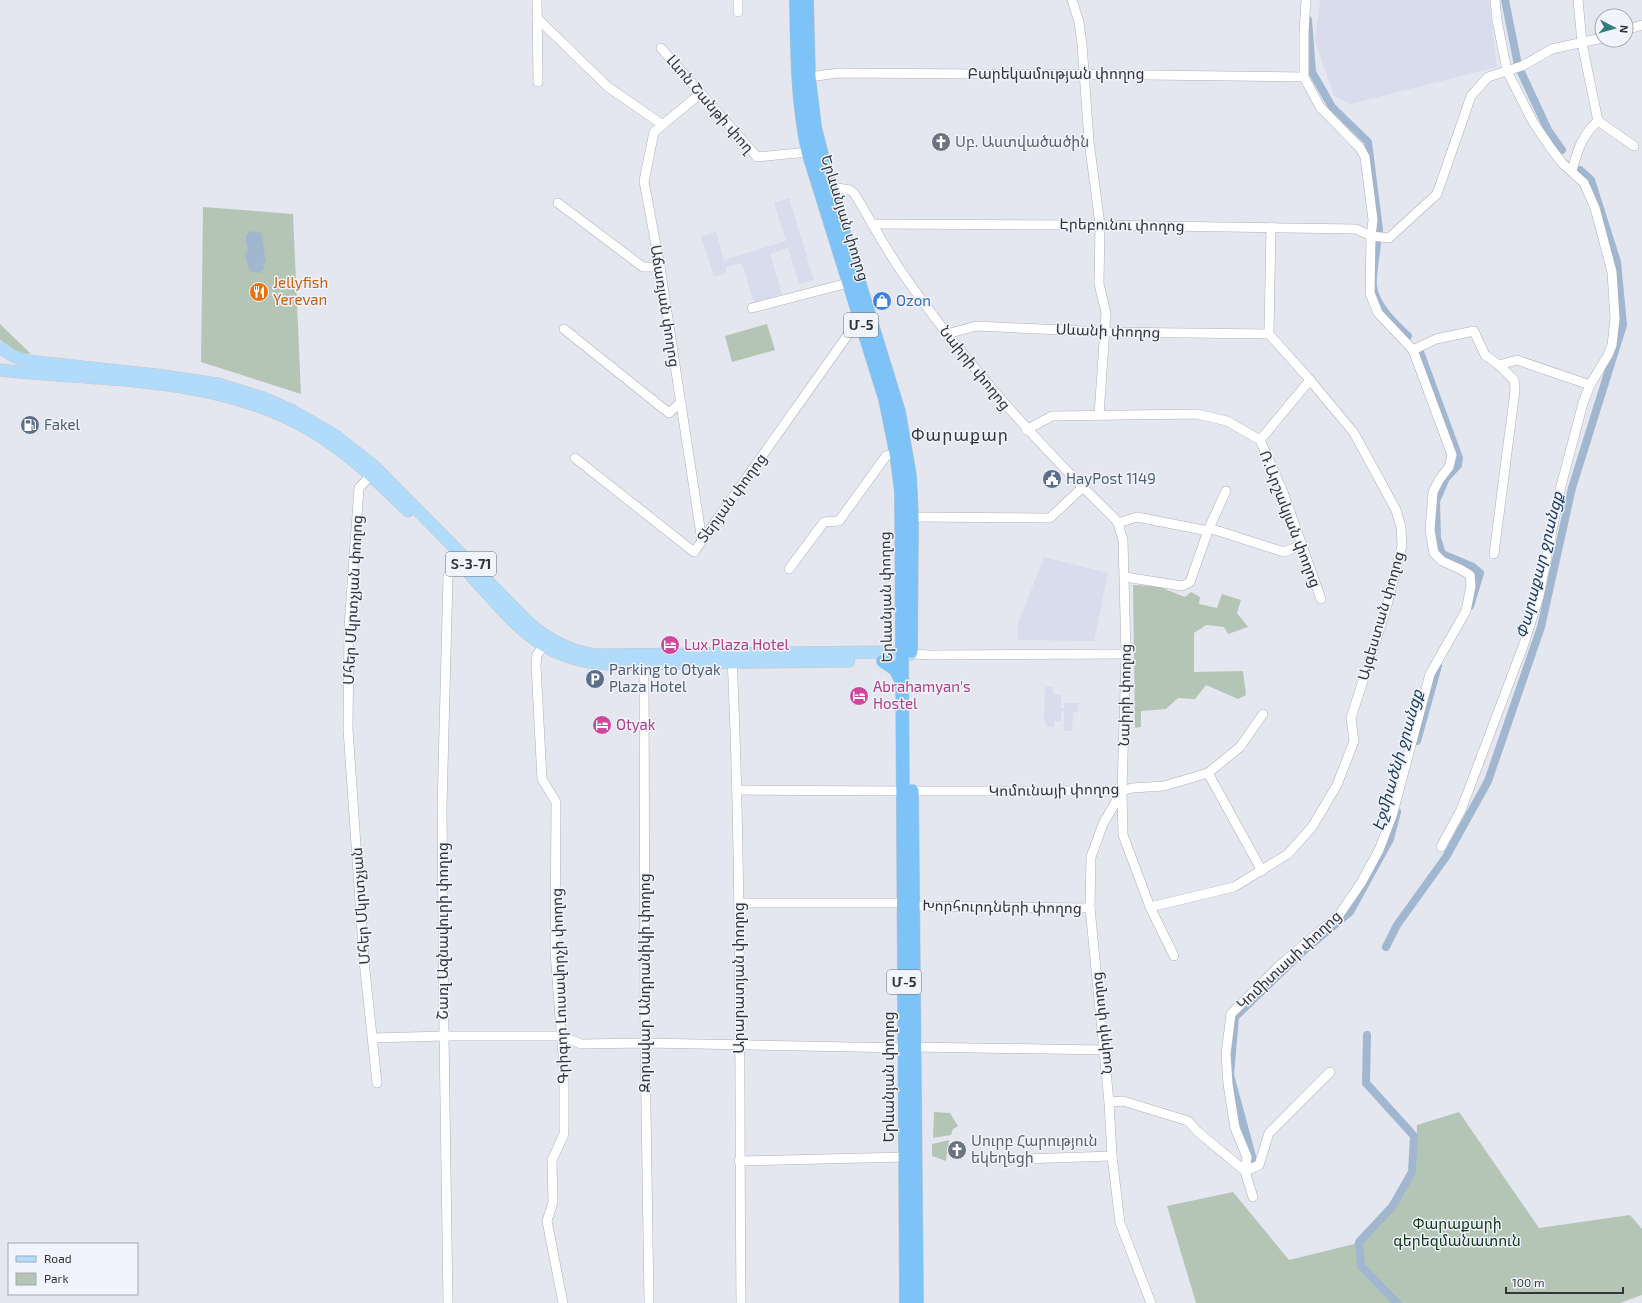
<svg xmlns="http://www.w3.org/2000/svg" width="1642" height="1303" font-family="'Exo 2','Noto Sans Armenian',sans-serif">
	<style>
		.built { fill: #d9dcec }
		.green { fill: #b4c5b6 }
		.water { fill: #a1b6cf }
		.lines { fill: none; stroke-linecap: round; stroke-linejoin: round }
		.canal { stroke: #a1b6cf; stroke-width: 8 }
		.minor-casing { stroke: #aeb0b9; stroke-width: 10 }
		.major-casing { stroke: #c6c6c7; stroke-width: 13 }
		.highway-casing { stroke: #c6c6c7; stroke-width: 14 }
		.minor { stroke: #fff; stroke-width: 9 }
		.major { stroke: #b1dbfb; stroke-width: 12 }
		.highway { stroke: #7dc3f8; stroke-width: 13 }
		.labels { text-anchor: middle; stroke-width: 3; stroke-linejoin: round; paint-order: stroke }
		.shield { fill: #f2f4fd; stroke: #6d6e73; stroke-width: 1 }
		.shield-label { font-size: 14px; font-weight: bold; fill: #343538 }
		.street-label { font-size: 15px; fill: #343538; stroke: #f2f4fd }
		.worship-label { font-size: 15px; fill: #5b616d; stroke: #f2f4fd; text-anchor: start }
		.food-label { font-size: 15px; fill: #c56008; stroke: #f2f4fd; text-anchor: start }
		.shop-label { font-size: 15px; fill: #366cbe; stroke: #f2f4fd; text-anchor: start }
		.service-label { font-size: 15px; fill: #4e5e75; stroke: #f2f4fd; text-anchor: start }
		.hotel-label { font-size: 15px; fill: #b23c85; stroke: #f2f4fd; text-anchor: start }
		.park-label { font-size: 15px; fill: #0e3716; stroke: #f2f4fd }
		.water-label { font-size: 16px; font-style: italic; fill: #1c3d60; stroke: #f2f4fd }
		.quarter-label { font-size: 17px; letter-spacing: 1px; fill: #343538; stroke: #f2f4fd }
	</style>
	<rect width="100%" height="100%" fill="#e5e7f0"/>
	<g class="built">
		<polygon points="1320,0 1489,0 1497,67 1350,104 1334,96 1315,41"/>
		<polygon points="789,198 814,280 799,284 788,248 770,254 782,294 754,303 742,263 726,267 727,273 714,277 701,236 716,232 724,260 786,241 774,203"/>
		<polygon points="1044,557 1108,573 1094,641 1018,640 1018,624"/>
		<polygon points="1045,687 1053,687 1053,695 1061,695 1061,708 1064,708 1064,703 1078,703 1077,712 1073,713 1072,731 1064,731 1064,711 1061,712 1061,721 1054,721 1054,727 1046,727 1046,721 1044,720"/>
	</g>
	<g class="green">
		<polygon points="203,207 293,214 301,394 201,362"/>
		<path d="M0 324 31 354C18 353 9 349 0 339Z"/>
		<polygon points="767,324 775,350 732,362 725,336"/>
		<polygon points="1133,585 1157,586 1185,597 1191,592 1200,597 1199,604 1217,608 1222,594 1241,600 1237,613 1248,627 1228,634 1224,627 1206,625 1194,633 1194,672 1243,671 1246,695 1238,699 1206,685 1195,699 1178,698 1166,709 1141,711 1141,727 1135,728"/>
		<polygon points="934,1112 950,1113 958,1126 953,1129 951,1135 933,1138"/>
		<polygon points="1459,1112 1539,1228 1630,1215 1642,1229 1642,1295 1620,1303 1196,1303 1167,1206 1233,1192 1289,1260 1354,1244 1416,1173 1417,1125"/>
		<polygon points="949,1140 946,1161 932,1156 932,1144"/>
	</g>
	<path class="water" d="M252 231 261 233C264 243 264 252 266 262L263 263 264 269 260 273 249 271C249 265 245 261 245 252L248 251C248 243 241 235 252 231Z"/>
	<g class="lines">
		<g class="canal">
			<polyline points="1505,0 1518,65"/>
			<polyline points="1308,20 1312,72 1332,107 1368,142 1379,230"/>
			<polyline points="1521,72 1548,130 1562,150"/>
			<path d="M1377 243C1376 255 1372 275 1373 286 1375 305 1395 324 1408 336"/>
			<polyline points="1420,352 1459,458 1458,465 1446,478 1436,501 1437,538 1442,554 1473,567 1480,573 1470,606"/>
			<polyline points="1417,741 1438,666"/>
			<polyline points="1386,947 1397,925 1446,857 1488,781 1541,627 1572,488 1623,325 1617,262 1591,180 1580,170"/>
			<polyline points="1367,1035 1366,1083 1414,1136 1412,1172 1392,1207 1359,1242 1361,1266 1397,1303"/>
			<polyline points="1253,1160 1230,1075 1235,1017 1300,954 1350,912 1390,839 1397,812"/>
		</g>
		<g class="minor-casing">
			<g id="minor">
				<polyline points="537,0 538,82"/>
				<polyline points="738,0 738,12"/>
				<polyline points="1072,0 1079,22 1082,44 1089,141 1100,225 1099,284 1106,313 1099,415"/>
				<polyline points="1578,0 1582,43 1598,121 1634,146"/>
				<polyline points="537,18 608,87 663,125"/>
				<polyline points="1626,30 1642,25"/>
				<polyline points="661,48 757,157 808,152"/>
				<polyline points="809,77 839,73 1147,75 1304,77"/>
				<polyline points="701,93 654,132 644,181 660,267 702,541"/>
				<path d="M1572 171C1577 151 1582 135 1598 121"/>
				<path d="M830 187 850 190 854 193C870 219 884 246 901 271 963 361 1037 443 1115 519L1118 523 1123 540 1126 654 1122 791 1103 824 1091 857 1090 908 1109 1102 1112 1156 1120 1223 1151 1303"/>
				<polyline points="558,203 643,267 660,267"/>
				<polyline points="872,224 1100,225 1356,229 1371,236 1389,238 1437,194 1471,96 1488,77 1522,66 1552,49 1602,38"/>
				<polyline points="752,308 848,283"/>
				<polyline points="564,329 669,413 681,402"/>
				<polyline points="947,334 976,326 1104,332 1269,334"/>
				<polyline points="1413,350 1436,339 1474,331 1485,355 1499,365 1517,360 1590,385"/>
				<polyline points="1026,430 1052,416 1197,414 1227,421 1260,440 1283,492 1321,599"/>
				<polyline points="1260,440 1310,380"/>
				<polyline points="575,458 694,552 852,329 862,325"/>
				<polyline points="371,475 359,488 349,626 348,729 364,961 377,1083"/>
				<polyline points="912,517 1050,518 1082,488"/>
				<polyline points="1118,523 1137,517 1208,531"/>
				<polyline points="1209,528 1226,491"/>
				<polyline points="1494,554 1515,390 1514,380 1499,365"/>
				<polyline points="789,569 824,522 839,521 886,456 896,453"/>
				<polyline points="1125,577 1182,586 1190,582 1209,528 1284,552 1301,545"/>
				<polyline points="543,646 537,655 536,665 542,779 556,802 555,953 564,1068 564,1134 552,1160 553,1202 547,1221 563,1303"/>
				<polyline points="911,654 930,655 1126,654"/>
				<path d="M732 657C742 872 739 1087 741 1303"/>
				<polyline points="644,664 645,1043 649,1303"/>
				<polyline points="1208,773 1262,871"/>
				<polyline points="737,790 903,791"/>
				<polyline points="912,791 1122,791 1132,788 1164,786 1208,773 1240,747 1263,714"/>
				<polyline points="1122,792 1123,835 1150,907 1174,956"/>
				<polyline points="1441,847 1461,810 1525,641 1539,596 1561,486 1583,403 1590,385 1608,355 1612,345 1615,319 1612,272 1595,208 1584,183 1562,163 1550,147 1533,122 1507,71 1497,20 1495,0"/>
				<polyline points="739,903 904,903"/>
				<polyline points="913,906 1090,908"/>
				<polyline points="1150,907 1234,887 1288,854 1312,827 1337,785 1354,741 1351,718 1386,609 1402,546 1401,527 1396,510 1354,433 1310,380 1269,334 1271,227"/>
				<polyline points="373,1038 444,1036 562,1036 581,1044 645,1043 905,1048"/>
				<polyline points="915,1047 1104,1050"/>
				<polyline points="1109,1102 1123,1101 1188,1121 1197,1131 1245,1171 1259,1165 1269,1133 1330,1072"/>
				<polyline points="993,1160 1112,1156"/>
				<polyline points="739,1161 905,1157"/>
				<polyline points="1253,1197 1245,1171 1247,1157 1235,1128 1228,1084 1226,1054 1231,1014 1279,966 1339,915 1361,883 1379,850 1392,816 1430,674 1466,611 1471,586 1470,575 1460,569 1442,561 1434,553 1430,530 1433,492 1439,480 1449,467 1452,455 1413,350 1378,313 1370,293 1371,236 1373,220 1365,157 1360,148 1320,107 1304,77 1304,32 1306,0"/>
				<polyline points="448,1303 444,1036 442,808 448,576 460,564"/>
			</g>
		</g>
		<g class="major-casing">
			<g id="major">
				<path d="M0 347 13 356 28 361 156 375 218 384 263 398 293 411 336 436 375 467 530 624C550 641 571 652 597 655L878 652 911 654"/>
				<path d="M0 370C105 382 216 375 310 430 347 452 378 481 408 511"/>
				<path d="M465 569C510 617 537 661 609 664L849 661"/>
			</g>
		</g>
		<g class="highway-casing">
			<g id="highway">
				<path d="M796 0C797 51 797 102 808 152L885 399 896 453 901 491 906 1303"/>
				<polyline points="807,0 809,77 815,127 830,187 899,412 910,476 912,517 911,651"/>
				<polyline points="883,661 895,669 902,682"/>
				<polyline points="912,791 917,1303"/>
			</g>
		</g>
		<use href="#minor" class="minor"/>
		<use href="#major" class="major"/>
		<use href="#highway" class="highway"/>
	</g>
	<defs>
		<g id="church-disc" transform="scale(1)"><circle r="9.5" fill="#6b7280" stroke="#f2f4fd"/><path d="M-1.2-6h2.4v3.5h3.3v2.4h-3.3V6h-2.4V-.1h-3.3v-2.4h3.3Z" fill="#fff"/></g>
		<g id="restaurant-disc" transform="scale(1)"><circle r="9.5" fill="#e8710a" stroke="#f2f4fd"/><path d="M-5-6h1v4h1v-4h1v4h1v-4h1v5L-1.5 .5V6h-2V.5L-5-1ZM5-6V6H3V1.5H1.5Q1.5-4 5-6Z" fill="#fff"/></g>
		<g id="shop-disc" transform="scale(1)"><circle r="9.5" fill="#3f7fe0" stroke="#f2f4fd"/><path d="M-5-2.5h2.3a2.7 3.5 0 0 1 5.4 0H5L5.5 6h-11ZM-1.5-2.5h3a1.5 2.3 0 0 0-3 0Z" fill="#fff"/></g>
		<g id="fuel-disc" transform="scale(1)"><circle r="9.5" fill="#5c6f8a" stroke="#f2f4fd"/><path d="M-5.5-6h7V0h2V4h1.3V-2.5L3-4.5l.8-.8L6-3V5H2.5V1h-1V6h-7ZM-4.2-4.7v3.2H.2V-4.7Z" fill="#fff"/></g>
		<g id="civic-disc" transform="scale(1)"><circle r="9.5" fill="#5c6f8a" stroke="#f2f4fd"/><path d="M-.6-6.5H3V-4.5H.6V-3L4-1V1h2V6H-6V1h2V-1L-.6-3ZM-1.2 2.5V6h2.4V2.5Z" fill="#fff"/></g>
		<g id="hotel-disc" transform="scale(1)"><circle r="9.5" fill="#d1479c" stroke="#f2f4fd"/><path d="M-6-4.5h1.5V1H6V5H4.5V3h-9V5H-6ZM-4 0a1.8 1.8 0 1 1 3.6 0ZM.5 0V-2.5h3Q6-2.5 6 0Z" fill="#fff"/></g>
		<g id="parking-disc" transform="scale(1)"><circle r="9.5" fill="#5c6f8a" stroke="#f2f4fd"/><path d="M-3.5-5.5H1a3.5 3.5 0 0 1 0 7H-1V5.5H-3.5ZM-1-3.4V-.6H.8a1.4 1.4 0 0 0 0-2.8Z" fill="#fff"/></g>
	</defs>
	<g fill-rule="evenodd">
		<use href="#church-disc" x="941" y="142"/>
		<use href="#restaurant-disc" x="259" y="292"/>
		<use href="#shop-disc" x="882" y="301"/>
		<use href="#fuel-disc" x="30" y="425"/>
		<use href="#civic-disc" x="1052" y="479"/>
		<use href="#hotel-disc" x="670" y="645"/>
		<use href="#parking-disc" x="595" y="679"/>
		<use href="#hotel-disc" x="859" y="696"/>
		<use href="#hotel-disc" x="602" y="725"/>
		<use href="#church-disc" x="957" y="1150"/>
	</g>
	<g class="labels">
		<g class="shield">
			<rect x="844" y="313" width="34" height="24" rx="3"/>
			<rect x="446" y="552" width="50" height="24" rx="3"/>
			<rect x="887" y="970" width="34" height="24" rx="3"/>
		</g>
		<g class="shield-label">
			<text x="861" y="330">Մ-5</text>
			<text x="471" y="569">Տ-3-71</text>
			<text x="904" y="987">Մ-5</text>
		</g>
		<g class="street-label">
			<text x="1056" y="79">Բարեկամության փողոց</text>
			<text transform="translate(710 104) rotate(49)" y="5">Լևոն Շանթի փող</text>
			<text transform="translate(845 218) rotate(73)" y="5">Երևանյան փողոց</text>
			<text transform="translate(1122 225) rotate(1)" y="5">Էրեբունու փողոց</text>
			<text transform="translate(665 306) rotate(81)" y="5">Աճառյան փողոց</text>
			<text transform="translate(1108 331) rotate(2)" y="5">Սևանի փողոց</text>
			<text transform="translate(975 368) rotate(51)" y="5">Նաիրի փողոց</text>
			<text transform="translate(732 498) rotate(-54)" y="5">Տերյան փողոց</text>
			<text transform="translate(1290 519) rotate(69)" y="5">Ռ.Արշակյան փողոց</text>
			<text transform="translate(886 597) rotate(-91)" y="5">Երևանյան փողոց</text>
			<text transform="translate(353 600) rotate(-87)" y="5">Մհեր Մկրտչյան փողոց</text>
			<text transform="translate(1381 616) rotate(-74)" y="5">Այգեստան փողոց</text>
			<text transform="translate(1125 695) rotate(-89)" y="5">Նաիրի փողոց</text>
			<text transform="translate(1054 790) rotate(-1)" y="5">Կոմունայի փողոց</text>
			<text transform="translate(361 906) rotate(-94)" y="5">Մհեր Մկրտչյան</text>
			<text transform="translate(1002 907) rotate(1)" y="5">Խորհուրդների փողոց</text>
			<text transform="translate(443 931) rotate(-90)" y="5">Շառլ Ազնավուրի փողոց</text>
			<text transform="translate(1289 960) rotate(-43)" y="5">Կոմիտասի փողոց</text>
			<text transform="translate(739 978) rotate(-90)" y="5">Արարատյան փողոց</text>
			<text transform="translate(645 983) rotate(-90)" y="5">Զորավար Անդրանիկի փողոց</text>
			<text transform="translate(560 986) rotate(-92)" y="5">Գրիգոր Լուսավորչի փողոց</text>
			<text transform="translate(1102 1023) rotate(-96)" y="5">Նաիրի փողոց</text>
			<text transform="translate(889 1077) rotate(-90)" y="5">Երևանյան փողոց</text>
		</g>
		<g class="worship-label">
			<text x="955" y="147">Սբ. Աստվածածին</text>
			<text x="971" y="1146">Սուրբ Հարություն<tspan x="971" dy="17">եկեղեցի</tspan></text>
		</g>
		<g class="food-label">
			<text x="273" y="288">Jellyfish<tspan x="273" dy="17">Yerevan</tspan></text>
		</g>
		<g class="shop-label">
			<text x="896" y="306">Ozon</text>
		</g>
		<g class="service-label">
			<text x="44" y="430">Fakel</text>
			<text x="1066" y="484">HayPost 1149</text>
			<text x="609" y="675">Parking to Otyak<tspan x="609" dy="17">Plaza Hotel</tspan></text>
		</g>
		<g class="hotel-label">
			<text x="684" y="650">Lux Plaza Hotel</text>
			<text x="873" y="692">Abrahamyan's<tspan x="873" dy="17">Hostel</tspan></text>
			<text x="616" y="730">Otyak</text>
		</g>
		<g class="park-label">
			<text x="1457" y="1229">Փարաքարի<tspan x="1457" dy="17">գերեզմանատուն</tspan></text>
		</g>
		<g class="water-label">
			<text transform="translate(1539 565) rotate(-76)" y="6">Փարաքար ջրանցք</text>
			<text transform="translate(1397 760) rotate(-74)" y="6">Էջմիածնի ջրանցք</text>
		</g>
		<g class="quarter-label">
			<text x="960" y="441">Փարաքար</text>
		</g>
	</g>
	<rect x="8" y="1243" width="130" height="52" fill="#f2f4fd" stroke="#a6a8ae"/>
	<rect x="16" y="1256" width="20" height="6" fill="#b1dbfb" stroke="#a6a8ae"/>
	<text x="44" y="1263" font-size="12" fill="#343538">Road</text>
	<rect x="16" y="1273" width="20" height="12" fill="#b4c5b6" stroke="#a6a8ae"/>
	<text x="44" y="1283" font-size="12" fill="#343538">Park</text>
	<g transform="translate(1614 28) rotate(96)"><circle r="19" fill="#f2f4fd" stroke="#a6a8ae"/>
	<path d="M0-3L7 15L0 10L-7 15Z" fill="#337c7d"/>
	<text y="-6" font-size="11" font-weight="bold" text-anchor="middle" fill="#343538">N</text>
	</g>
	<path d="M1506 1287v6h117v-6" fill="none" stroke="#343538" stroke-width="2"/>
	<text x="1512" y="1287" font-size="12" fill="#343538" stroke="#f2f4fd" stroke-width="3" paint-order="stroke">100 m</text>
</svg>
